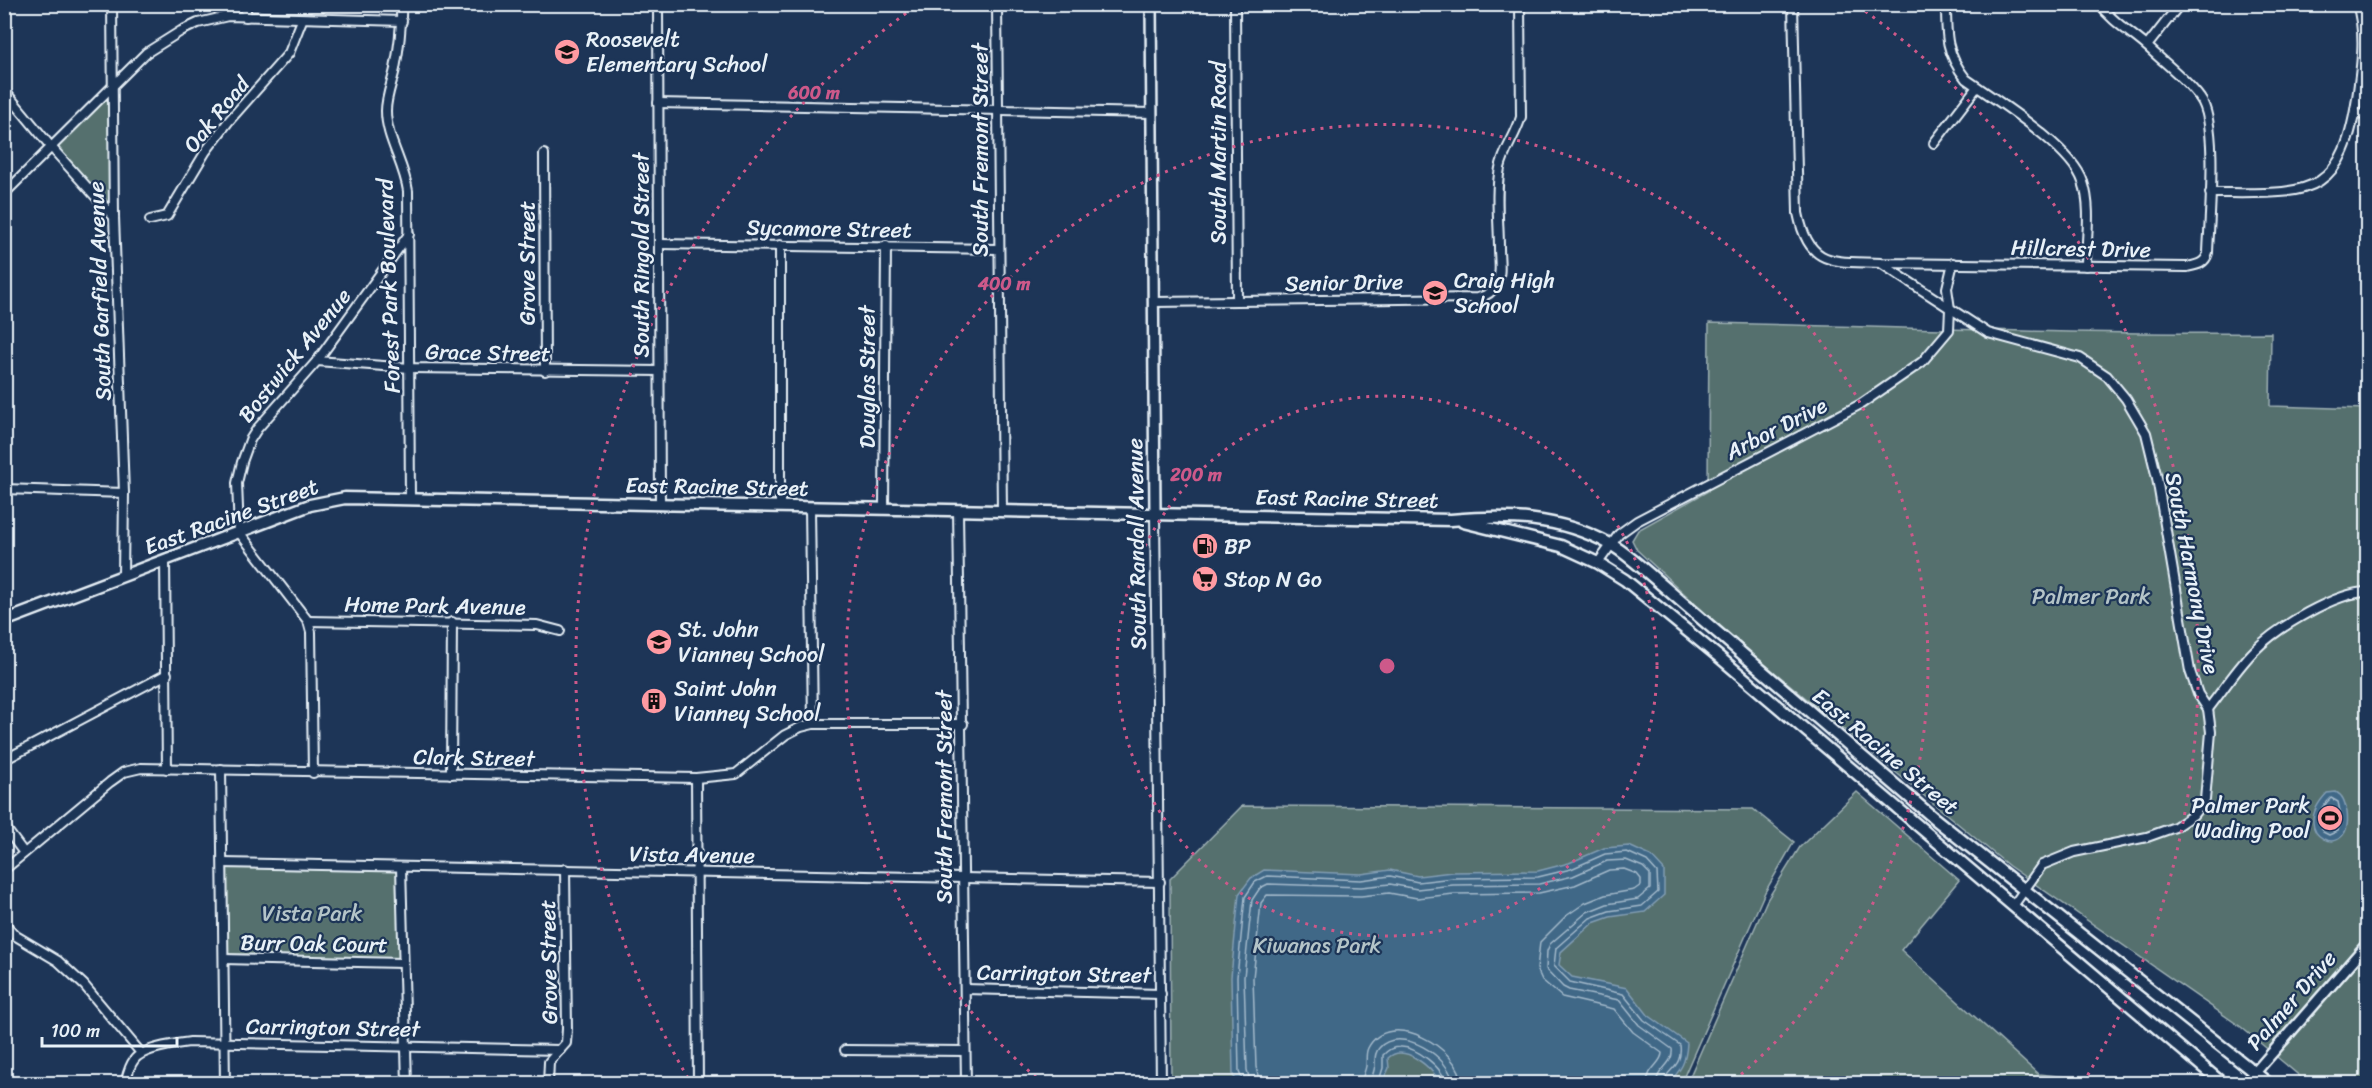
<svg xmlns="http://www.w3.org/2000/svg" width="2372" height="1088" font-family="Sriracha,sans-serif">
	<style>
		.green { fill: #54706e; stroke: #9eb0b3; stroke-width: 1.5 }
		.water { fill: #3f6787; stroke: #839eb4; stroke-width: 1.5 }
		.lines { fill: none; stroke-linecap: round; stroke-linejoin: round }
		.shore { stroke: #a4bacb; stroke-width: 1.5 }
		.minor-casing { stroke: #e8f1f8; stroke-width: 12 }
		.tertiary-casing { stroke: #e8f1f8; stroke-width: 14 }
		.secondary-casing { stroke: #e8f1f8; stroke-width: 15 }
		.minor { stroke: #1d3557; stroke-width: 8 }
		.tertiary { stroke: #1d3557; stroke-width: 9 }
		.secondary { stroke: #1d3557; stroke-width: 10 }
		.ring { fill: none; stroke: #cd598a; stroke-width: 3; stroke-dasharray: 3 6 }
		.labels { text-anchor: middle; stroke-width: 4.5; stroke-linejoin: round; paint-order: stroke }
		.poi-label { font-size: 22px; fill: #e8f1f8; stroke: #1d3557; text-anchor: start }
		.street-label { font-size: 22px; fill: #e8f1f8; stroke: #1d3557 }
		.park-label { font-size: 22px; fill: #b4c4c8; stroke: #1d3557 }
		.centre { fill: #cd598a; stroke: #1d3557; stroke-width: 3 }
		.ring-label { font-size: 18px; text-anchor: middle; font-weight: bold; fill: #cd598a; stroke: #1d3557; stroke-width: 4.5; stroke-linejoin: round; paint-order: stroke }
	</style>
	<rect width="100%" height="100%" fill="#1d3557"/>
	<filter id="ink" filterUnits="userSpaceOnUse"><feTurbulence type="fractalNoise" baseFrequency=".0167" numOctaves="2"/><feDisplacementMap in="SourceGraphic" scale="12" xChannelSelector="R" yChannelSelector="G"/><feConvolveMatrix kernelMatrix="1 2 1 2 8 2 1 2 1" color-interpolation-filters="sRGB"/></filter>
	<g filter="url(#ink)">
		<g class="green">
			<polygon points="113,84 114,217 52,148"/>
			<path d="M1709 323C1896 327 2083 335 2271 333L2270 406 2367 409V1083H2308L2241 1027 2009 866 1726 632 1637 550 1632 540 1638 530 1708 491Z"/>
			<polygon points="1857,792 1959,880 1901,950 2038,1074 2126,1083 1687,1083 1767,900 1800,847"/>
			<polygon points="1242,806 1753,809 1794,842 1765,892 1681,1083 1171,1083 1170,879"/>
			<polygon points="223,863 401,867 402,963 224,959"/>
		</g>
		<g class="water">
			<path d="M2336 792C2344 796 2345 804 2347 812 2354 864 2284 838 2327 793Z"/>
			<path d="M1629 846 1651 856 1664 870V895L1645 912 1610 917 1593 923 1561 952 1559 965 1572 977 1627 988 1648 1015 1687 1043C1686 1061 1682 1071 1667 1083H1441C1432 1069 1405 1042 1388 1058L1389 1068 1382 1083H1240L1233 1076 1231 977 1239 894 1251 878 1264 870 1361 874 1390 870 1418 876 1452 872 1538 871 1569 863 1604 848Z"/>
		</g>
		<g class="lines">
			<g class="shore">
				<path d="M2331 798 2338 802 2341 816 2338 831 2329 835 2323 832C2316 820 2321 807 2331 798Z"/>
				<path d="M1244 1084 1239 1072 1237 977 1245 897 1255 882 1267 876 1361 880 1390 876 1418 882 1453 878 1538 877 1571 869 1605 854 1627 852 1647 861 1657 872 1658 892 1642 906 1609 911 1590 918 1556 948 1554 966 1570 982 1623 994 1644 1020 1680 1045C1683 1069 1666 1068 1663 1084"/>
				<path d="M1251 1084 1247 1070 1244 977 1252 900 1260 888 1268 884 1361 887 1390 884 1417 889 1453 885 1539 884 1573 876 1607 861 1626 860 1643 867 1650 874V889L1638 899 1607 904 1587 912 1550 944 1547 951 1546 969 1563 987 1569 990 1619 1000 1639 1025 1672 1049C1674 1065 1657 1068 1656 1084"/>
				<path d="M1260 1084 1256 1067 1253 978 1261 903 1267 895 1361 896 1389 893 1417 898 1454 894 1539 893 1575 885 1609 870 1624 869 1637 874 1641 879V885L1634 890 1605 895 1585 903 1566 916 1540 942 1537 969 1542 980 1562 997 1614 1009 1633 1032 1662 1053C1662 1064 1647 1067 1647 1084"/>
				<path d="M1361 1084C1362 1077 1365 1072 1366 1066 1367 1059 1365 1054 1368 1048 1389 1007 1461 1048 1462 1084"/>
				<path d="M1370 1084C1371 1078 1373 1075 1374 1070 1377 1063 1372 1056 1379 1048 1399 1024 1452 1057 1453 1084"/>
				<path d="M1378 1084 1383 1068V1055C1388 1050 1392 1047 1400 1047 1415 1046 1444 1068 1446 1084"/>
			</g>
			<g class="minor-casing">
				<g id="minor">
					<polyline points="112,4 114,217 124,493 123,576"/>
					<polyline points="246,4 246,17"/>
					<path d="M401 4C402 26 399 48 395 69 392 83 386 97 386 111 386 138 404 163 408 191L410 498"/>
					<polyline points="658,4 660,505"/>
					<polyline points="997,4 1002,511"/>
					<polyline points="1235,4 1237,301"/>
					<path d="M1793 4 1798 213C1809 268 1834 261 1881 263L2187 267C2197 265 2205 264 2208 253 2209 220 2219 122 2200 98 2187 80 2167 65 2151 50 2134 34 2113 23 2099 4"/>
					<path d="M1946 4C1946 36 1946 54 1966 79 1997 101 2072 147 2083 182 2092 208 2086 239 2086 266"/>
					<polyline points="2147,46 2180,4"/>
					<polyline points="4,90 52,148 114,217"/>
					<polyline points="658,103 1152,113"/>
					<polyline points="2355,114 2368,115"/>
					<polyline points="1934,143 1977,87"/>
					<polyline points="544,154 545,371"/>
					<path d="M2210 193C2307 193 2343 202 2358 91 2362 62 2366 33 2357 4"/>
					<polyline points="4,194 146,53 181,31 198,23 228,16 402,21"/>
					<polyline points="150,220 167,216 206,151 228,122 289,53 302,20"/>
					<polyline points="660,244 998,249"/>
					<polyline points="780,245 780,507"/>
					<polyline points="1882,264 1988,333 2080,358 2107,376 2126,399 2146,433 2157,478 2190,671 2198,694 2208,709 2211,732 2205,800 2193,815 2175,827 2147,837 2074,852 2042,865 2013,906"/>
					<path d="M1154 302 1478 298C1486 296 1492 293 1496 285 1502 274 1499 260 1499 248 1499 222 1495 194 1500 168 1504 150 1516 135 1521 117L1520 4"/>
					<polyline points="317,361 410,368 659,371"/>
					<polyline points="4,489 124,493"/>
					<polyline points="810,508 813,724"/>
					<polyline points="884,508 886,246"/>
					<polyline points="958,510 966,1084"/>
					<polyline points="1155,513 1161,1084"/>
					<polyline points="165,560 167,769"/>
					<polyline points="1598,563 1619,534 1637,521 1861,404 1922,362 1949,330 1950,309 1947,288 1953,263"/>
					<polyline points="308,621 537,625 560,631"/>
					<path d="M2208 709C2223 690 2237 668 2254 651 2276 628 2336 592 2368 592"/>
					<polyline points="4,760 167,674"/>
					<polyline points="221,769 225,1084"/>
					<polyline points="313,773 311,632 308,621 239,532 237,483 242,462 250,440 257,429 317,361 409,234"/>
					<polyline points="451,774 452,622"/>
					<polyline points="696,778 698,1084"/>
					<polyline points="4,826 24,853"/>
					<polyline points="223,863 1160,882"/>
					<polyline points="401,867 407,1084"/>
					<polyline points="4,870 110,782 124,772 141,768 696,778 736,774 785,735 801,727 813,724 963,724"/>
					<polyline points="4,923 16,936 58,961 84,985 141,1053"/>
					<polyline points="224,959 402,963"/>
					<polyline points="965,989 1161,994"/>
					<polyline points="845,1050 965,1051"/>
					<path d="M125 1084C127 1076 129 1066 134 1060 142 1048 176 1044 190 1042L560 1050"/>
					<polyline points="548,1084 549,1062 566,1043 567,1029 565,869"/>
				</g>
			</g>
			<g class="tertiary-casing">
				<g id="tertiary">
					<polyline points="1151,4 1155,513"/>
					<polyline points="2245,1084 2368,943"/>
				</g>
			</g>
			<g class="secondary-casing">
				<g id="secondary">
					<polyline points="1463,522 1561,546 1598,563 1625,580 1718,656 2223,1084"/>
					<path d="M4 621 310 505 345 498 1451 520C1508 515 1558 516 1610 544 1620 549 1630 558 1640 566L1935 819 2269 1084"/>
				</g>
			</g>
			<use href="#minor" class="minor"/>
			<use href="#tertiary" class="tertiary"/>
			<use href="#secondary" class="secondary"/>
		</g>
	</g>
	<g class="ring">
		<circle cx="1387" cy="666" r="270"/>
		<path d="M1043 1083A541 541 0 1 1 1731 1083"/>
		<path d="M688 1078A811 811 0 0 1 916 6M1858 6A811 811 0 0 1 2086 1078"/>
	</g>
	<defs>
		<g id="school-disc" transform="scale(1.35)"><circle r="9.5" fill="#ff9aa2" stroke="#1d3557"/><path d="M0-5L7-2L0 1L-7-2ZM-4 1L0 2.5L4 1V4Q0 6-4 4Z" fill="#111"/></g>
		<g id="fuel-disc" transform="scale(1.35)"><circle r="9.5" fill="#ff9aa2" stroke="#1d3557"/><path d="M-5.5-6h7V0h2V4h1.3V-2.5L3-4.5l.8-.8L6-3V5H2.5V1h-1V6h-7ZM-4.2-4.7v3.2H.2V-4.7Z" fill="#111"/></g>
		<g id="supermarket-disc" transform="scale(1.35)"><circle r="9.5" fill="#ff9aa2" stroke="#1d3557"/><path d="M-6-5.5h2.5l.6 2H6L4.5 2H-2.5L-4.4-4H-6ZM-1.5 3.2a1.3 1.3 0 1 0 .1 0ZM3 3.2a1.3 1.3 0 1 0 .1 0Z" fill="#111"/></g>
		<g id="building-disc" transform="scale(1.35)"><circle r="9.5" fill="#ff9aa2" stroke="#1d3557"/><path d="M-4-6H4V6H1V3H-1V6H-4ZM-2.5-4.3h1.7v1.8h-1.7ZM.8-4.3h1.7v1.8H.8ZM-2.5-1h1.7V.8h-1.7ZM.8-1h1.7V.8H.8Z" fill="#111"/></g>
		<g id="stadium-disc" transform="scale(1.35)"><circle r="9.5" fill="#ff9aa2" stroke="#1d3557"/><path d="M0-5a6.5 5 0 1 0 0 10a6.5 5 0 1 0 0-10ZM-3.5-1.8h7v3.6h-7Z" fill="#111"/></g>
	</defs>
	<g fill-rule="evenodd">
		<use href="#school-disc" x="567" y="52"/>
		<use href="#school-disc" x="1435" y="293"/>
		<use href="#fuel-disc" x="1205" y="546"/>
		<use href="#supermarket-disc" x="1205" y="579"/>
		<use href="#school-disc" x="659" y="642"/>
		<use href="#building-disc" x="654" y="701"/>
		<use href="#stadium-disc" x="2330" y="818"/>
	</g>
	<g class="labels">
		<g class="poi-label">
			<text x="586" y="47">Roosevelt<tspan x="586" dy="25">Elementary School</tspan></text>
			<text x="1454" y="288">Craig High<tspan x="1454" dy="25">School</tspan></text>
			<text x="1224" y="554">BP</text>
			<text x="1224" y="587">Stop N Go</text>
			<text x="678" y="637">St. John<tspan x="678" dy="25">Vianney School</tspan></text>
			<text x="674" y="696">Saint John<tspan x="674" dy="25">Vianney School</tspan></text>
			<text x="2310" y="813" text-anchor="end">Palmer Park<tspan x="2310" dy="25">Wading Pool</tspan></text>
		</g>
		<g class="street-label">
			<text transform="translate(216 114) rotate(-51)" y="8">Oak Road</text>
			<text transform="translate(980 150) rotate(-90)" y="8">South Fremont Street</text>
			<text transform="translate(1218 153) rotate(-90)" y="8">South Martin Road</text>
			<text transform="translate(829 228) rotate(1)" y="8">Sycamore Street</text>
			<text transform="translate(2081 248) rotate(1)" y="8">Hillcrest Drive</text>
			<text transform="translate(641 255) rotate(-90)" y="8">South Ringold Street</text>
			<text transform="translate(527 263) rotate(-90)" y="8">Grove Street</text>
			<text transform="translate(1344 282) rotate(-1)" y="8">Senior Drive</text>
			<text transform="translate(388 286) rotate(-92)" y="8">Forest Park Boulevard</text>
			<text transform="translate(99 291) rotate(-92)" y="8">South Garfield Avenue</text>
			<text transform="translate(488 352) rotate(1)" y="8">Grace Street</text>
			<text transform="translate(294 355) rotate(-51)" y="8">Bostwick Avenue</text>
			<text transform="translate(867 377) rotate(-90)" y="8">Douglas Street</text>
			<text transform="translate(1776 428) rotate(-27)" y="8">Arbor Drive</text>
			<text transform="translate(717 486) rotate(1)" y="8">East Racine Street</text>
			<text transform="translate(1347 498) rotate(1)" y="8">East Racine Street</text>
			<text transform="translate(231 516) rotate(-20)" y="8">East Racine Street</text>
			<text transform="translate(1136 544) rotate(-91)" y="8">South Randall Avenue</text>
			<text transform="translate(2193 573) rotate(79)" y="8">South Harmony Drive</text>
			<text transform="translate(435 605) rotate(1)" y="8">Home Park Avenue</text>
			<text transform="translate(1886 751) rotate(40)" y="8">East Racine Street</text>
			<text transform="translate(474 757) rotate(1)" y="8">Clark Street</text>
			<text transform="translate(944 797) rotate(-90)" y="8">South Fremont Street</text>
			<text transform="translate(692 854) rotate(1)" y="8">Vista Avenue</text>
			<text transform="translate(314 943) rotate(1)" y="8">Burr Oak Court</text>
			<text transform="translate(548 962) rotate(-91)" y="8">Grove Street</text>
			<text transform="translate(1064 973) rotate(1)" y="8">Carrington Street</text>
			<text transform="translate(2291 1000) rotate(-49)" y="8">Palmer Drive</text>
			<text transform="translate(333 1027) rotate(1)" y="8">Carrington Street</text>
		</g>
		<g class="park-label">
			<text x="2091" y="604">Palmer Park</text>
			<text x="312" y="921">Vista Park</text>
			<text x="1317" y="953">Kiwanas Park</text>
		</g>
	</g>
	<circle cx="1387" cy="666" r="9" class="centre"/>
	<g class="ring-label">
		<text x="814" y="99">600 m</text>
		<text x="1004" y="290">400 m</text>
		<text x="1196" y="481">200 m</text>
	</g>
	<rect width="2372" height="1088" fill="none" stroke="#1d3557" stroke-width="24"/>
	<rect x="12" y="12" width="2348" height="1064" fill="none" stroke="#e8f1f8" stroke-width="2" filter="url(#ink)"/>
	<path d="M42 1037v9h135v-9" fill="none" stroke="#e8f1f8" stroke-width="3"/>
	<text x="51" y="1037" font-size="18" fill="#e8f1f8" stroke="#1d3557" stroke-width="4.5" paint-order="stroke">100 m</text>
</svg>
